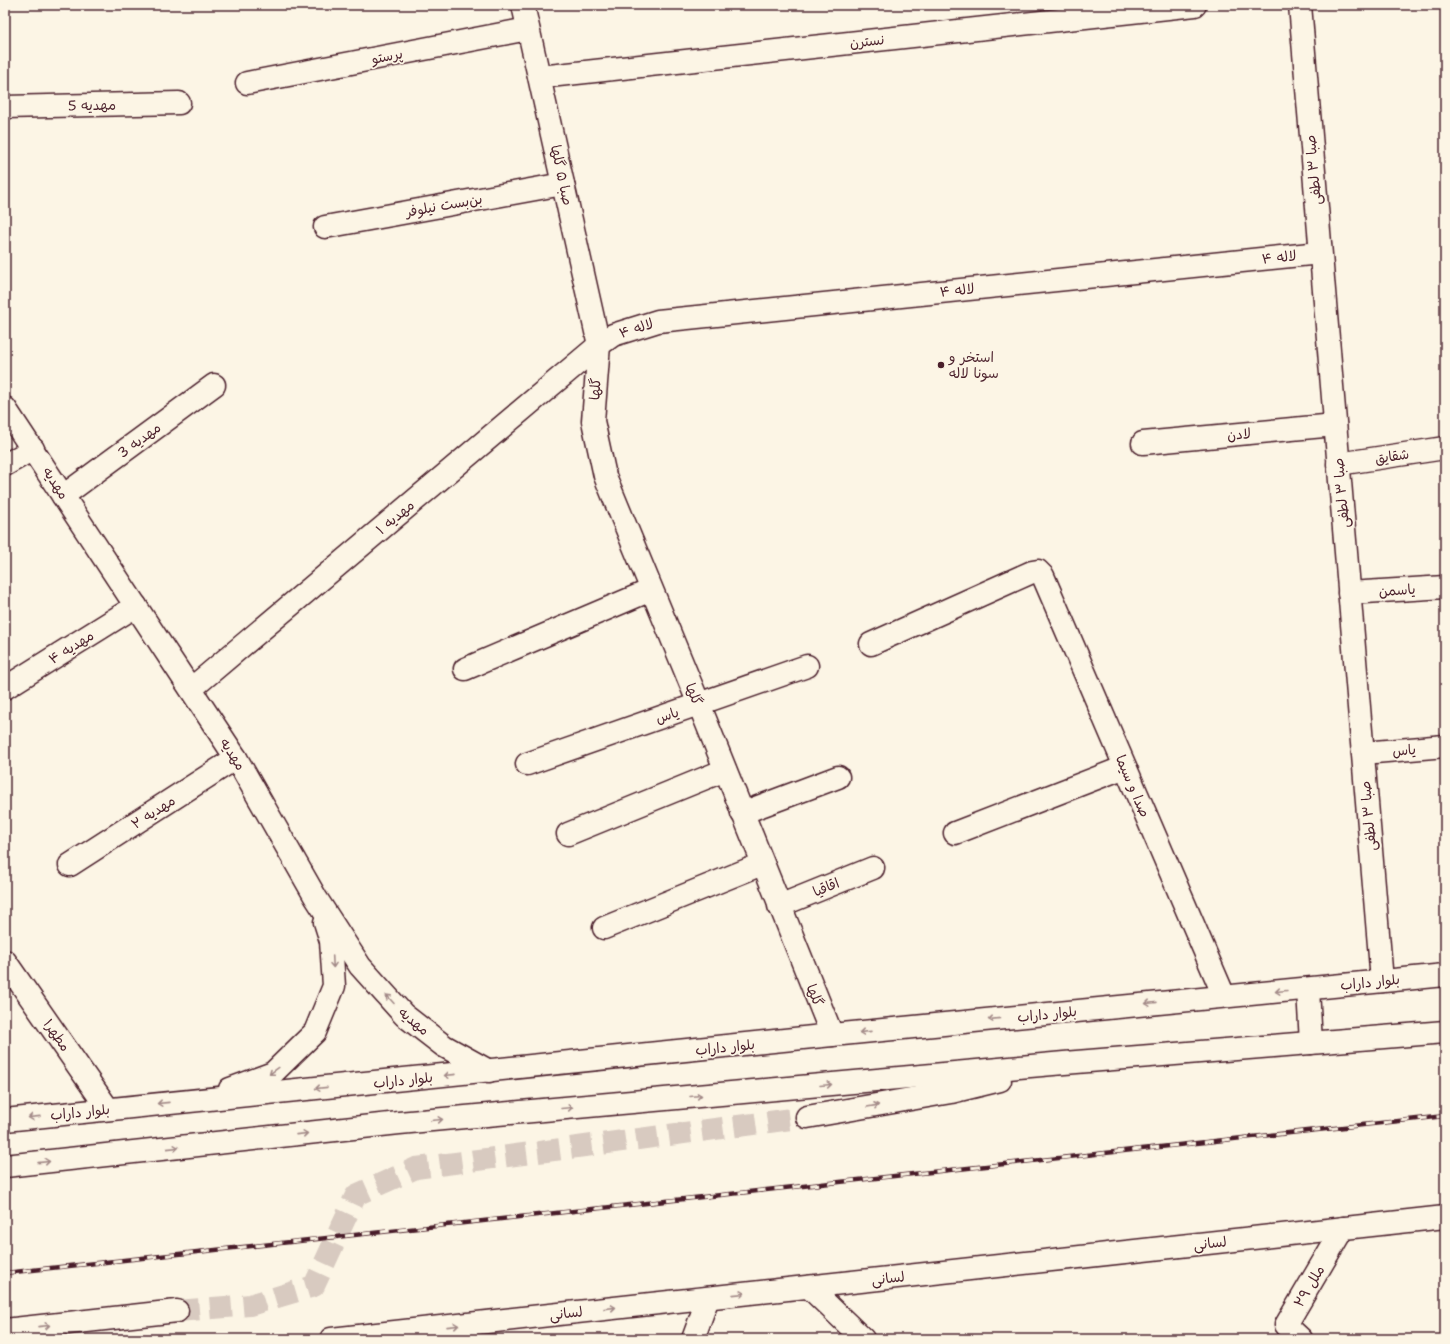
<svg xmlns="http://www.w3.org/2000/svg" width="1450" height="1344" font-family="'Shantell Sans','Playpen Sans Arabic',sans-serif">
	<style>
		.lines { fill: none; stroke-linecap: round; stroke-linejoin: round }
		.secondary-tunnel { stroke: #d8cac0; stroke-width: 22; stroke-dasharray: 22 11; stroke-linecap: butt }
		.street-casing { stroke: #4a1f2b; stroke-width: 25 }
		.secondary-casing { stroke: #4a1f2b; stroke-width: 25 }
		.street { stroke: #fcf5e5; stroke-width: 22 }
		.secondary { stroke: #fcf5e5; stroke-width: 22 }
		.rail-casing { stroke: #4a1f2b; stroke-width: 4.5 }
		.rail { stroke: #fcf5e5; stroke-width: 3; stroke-dasharray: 9; stroke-linecap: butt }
		.oneway { stroke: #a38a88 }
		.poi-dot { fill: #4a1f2b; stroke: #fcf5e5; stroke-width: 1.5 }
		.labels { text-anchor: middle; stroke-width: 3.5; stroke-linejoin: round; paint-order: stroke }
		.street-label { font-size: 14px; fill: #4a1f2b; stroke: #fcf5e5 }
		.poi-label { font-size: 14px; fill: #4a1f2b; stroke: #fcf5e5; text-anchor: start }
	</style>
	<rect width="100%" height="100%" fill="#fcf5e5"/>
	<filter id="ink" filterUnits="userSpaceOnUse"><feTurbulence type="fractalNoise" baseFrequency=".025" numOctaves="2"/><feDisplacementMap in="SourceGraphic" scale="8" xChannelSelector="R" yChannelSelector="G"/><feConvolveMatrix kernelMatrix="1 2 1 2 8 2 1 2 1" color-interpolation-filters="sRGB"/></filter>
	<g filter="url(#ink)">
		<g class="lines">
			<polyline class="secondary-tunnel" points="177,1311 250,1305 314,1286 356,1195 416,1168 807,1117"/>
			<g class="street-casing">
				<g id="street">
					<polyline points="523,5 599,345 593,421 605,476 699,704 832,1035"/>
					<polyline points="1300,5 1382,981"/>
					<polyline points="540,77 1195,5"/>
					<polyline points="247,83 528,29"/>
					<polyline points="5,107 179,103"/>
					<polyline points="325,227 563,184"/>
					<polyline points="1143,443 1335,425"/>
					<polyline points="1338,464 1445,448"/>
					<polyline points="5,465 33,449"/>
					<polyline points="63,496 214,385"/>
					<polyline points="1349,593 1445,587"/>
					<polyline points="871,644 1032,572 1038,571 1043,576 1224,996"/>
					<polyline points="465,669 651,590"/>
					<polyline points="5,688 136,606"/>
					<polyline points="191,689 599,345 613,335 658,321 1320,253"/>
					<polyline points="1363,753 1445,746"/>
					<polyline points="527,764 807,666"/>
					<polyline points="742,813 838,777"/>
					<polyline points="955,833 1125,767"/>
					<polyline points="568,834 725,770"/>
					<polyline points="70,865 236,758"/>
					<polyline points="779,906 873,868"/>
					<polyline points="604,928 762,864"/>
					<polyline points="5,961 108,1109"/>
					<polyline points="809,1287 863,1339"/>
					<polyline points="331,1339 1445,1217"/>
					<polyline points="693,1339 708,1298"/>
					<polyline points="1301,1339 1286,1325 1343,1228"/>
				</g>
			</g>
			<g class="secondary-casing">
				<g id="secondary">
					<polyline points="5,408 236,758 316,898 360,966 404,1015 444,1046 489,1071"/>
					<polyline points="1308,989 1311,1043"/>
					<polyline points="230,1089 273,1073 315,1032 334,986 331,941 325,922"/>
					<polyline points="807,1117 951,1092 1000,1080"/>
					<polyline points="5,1120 832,1035 1445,975"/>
					<polyline points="5,1166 399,1123 1064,1063 1445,1032"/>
					<polyline points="5,1330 177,1311"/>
				</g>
			</g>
			<use href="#street" class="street"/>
			<use href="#secondary" class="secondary"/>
			<g class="rail-casing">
				<polyline id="rail" points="5,1273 1445,1116"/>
			</g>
			<use href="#rail" class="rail"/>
		</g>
		<defs><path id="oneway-shaft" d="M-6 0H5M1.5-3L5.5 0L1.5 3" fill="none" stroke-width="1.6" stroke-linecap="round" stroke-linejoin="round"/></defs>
		<g class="oneway">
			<use href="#oneway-shaft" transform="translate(333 962) rotate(87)"/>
			<use href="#oneway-shaft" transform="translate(1281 991) rotate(175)"/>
			<use href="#oneway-shaft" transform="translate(390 999) rotate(-132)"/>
			<use href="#oneway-shaft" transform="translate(1151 1003) rotate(174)"/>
			<use href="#oneway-shaft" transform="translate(994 1019) rotate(174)"/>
			<use href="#oneway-shaft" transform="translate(865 1032) rotate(174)"/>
			<use href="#oneway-shaft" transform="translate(274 1071) rotate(144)"/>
			<use href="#oneway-shaft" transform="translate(450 1075) rotate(174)"/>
			<use href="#oneway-shaft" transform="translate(826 1085) rotate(-5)"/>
			<use href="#oneway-shaft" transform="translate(321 1088) rotate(174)"/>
			<use href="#oneway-shaft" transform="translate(696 1096) rotate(-5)"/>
			<use href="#oneway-shaft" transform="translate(163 1103) rotate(174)"/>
			<use href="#oneway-shaft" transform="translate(873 1106) rotate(-10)"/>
			<use href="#oneway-shaft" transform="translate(567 1108) rotate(-5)"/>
			<use href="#oneway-shaft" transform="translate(34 1117) rotate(174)"/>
			<use href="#oneway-shaft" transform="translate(437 1120) rotate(-5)"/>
			<use href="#oneway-shaft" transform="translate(302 1134) rotate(-6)"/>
			<use href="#oneway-shaft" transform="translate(173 1148) rotate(-6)"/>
			<use href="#oneway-shaft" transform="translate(44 1162) rotate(-6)"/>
			<use href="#oneway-shaft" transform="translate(739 1294) rotate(-6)"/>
			<use href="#oneway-shaft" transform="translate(610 1308) rotate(-6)"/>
			<use href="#oneway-shaft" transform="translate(44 1326) rotate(-6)"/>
			<use href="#oneway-shaft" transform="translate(453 1326) rotate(-6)"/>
		</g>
	</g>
	<circle class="poi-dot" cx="941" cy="365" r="4"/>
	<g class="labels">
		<g class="street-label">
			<text transform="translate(867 41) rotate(-6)" y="5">نسترن</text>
			<text transform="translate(387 56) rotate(-11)" y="5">پرستو</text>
			<text transform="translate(92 105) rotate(-1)" y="5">مهدیه 5</text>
			<text transform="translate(1313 170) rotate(-95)" y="5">صبا ۳ لطفی</text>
			<text transform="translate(562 175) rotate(78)" y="5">صبا ۵ گلها</text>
			<text transform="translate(444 205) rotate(-10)" y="5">بن‌بست نیلوفر</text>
			<text transform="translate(1279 257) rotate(-6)" y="5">لاله ۴</text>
			<text transform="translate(957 290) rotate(-6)" y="5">لاله ۴</text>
			<text transform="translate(636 328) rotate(-18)" y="5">لاله ۴</text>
			<text transform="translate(595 389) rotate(-86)" y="5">گلها</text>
			<text transform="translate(1239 434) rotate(-5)" y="5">لادن</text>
			<text transform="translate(139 440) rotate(-36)" y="5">مهدیه 3</text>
			<text transform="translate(1392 456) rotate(-9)" y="5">شقایق</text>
			<text transform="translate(56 483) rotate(57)" y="5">مهدیه</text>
			<text transform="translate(1341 493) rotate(-95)" y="5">صبا ۳ لطفی</text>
			<text transform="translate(395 517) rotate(-40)" y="5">مهدیه ۱</text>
			<text transform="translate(1397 590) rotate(-4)" y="5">یاسمن</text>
			<text transform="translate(71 647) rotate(-32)" y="5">مهدیه ۴</text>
			<text transform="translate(694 694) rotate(68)" y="5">گلها</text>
			<text transform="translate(667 715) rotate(-19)" y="5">یاس</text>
			<text transform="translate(1404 750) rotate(-5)" y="5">یاس</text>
			<text transform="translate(233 754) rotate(58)" y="5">مهدیه</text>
			<text transform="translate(1133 786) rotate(67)" y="5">صدا و سیما</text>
			<text transform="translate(153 812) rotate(-33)" y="5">مهدیه ۲</text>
			<text transform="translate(1368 816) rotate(-95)" y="5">صبا ۳ لطفی</text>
			<text transform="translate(826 887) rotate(-22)" y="5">اقاقیا</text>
			<text transform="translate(1370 982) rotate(-6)" y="5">بلوار داراب</text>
			<text transform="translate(815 995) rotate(68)" y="5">گلها</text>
			<text transform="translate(1047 1014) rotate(-6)" y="5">بلوار داراب</text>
			<text transform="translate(414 1021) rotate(40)" y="5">مهدیه</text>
			<text transform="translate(57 1035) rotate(55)" y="5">مطهر۱</text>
			<text transform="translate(725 1047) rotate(-6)" y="5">بلوار داراب</text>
			<text transform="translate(403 1080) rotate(-6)" y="5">بلوار داراب</text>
			<text transform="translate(80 1112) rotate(-6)" y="5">بلوار داراب</text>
			<text transform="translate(1210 1243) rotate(-6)" y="5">لسانی</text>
			<text transform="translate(888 1278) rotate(-6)" y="5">لسانی</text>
			<text transform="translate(1309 1286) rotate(-59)" y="5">ملل ۲۹</text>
			<text transform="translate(566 1313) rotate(-6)" y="5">لسانی</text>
		</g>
		<g class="poi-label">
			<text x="949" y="362">استخر و<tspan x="949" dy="16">سونا لاله</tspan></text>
		</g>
	</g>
	<rect width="1450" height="1344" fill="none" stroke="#fcf5e5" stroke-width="20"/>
	<rect x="10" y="10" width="1430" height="1324" fill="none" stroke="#4a1f2b" stroke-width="1.5" filter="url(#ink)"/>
</svg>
